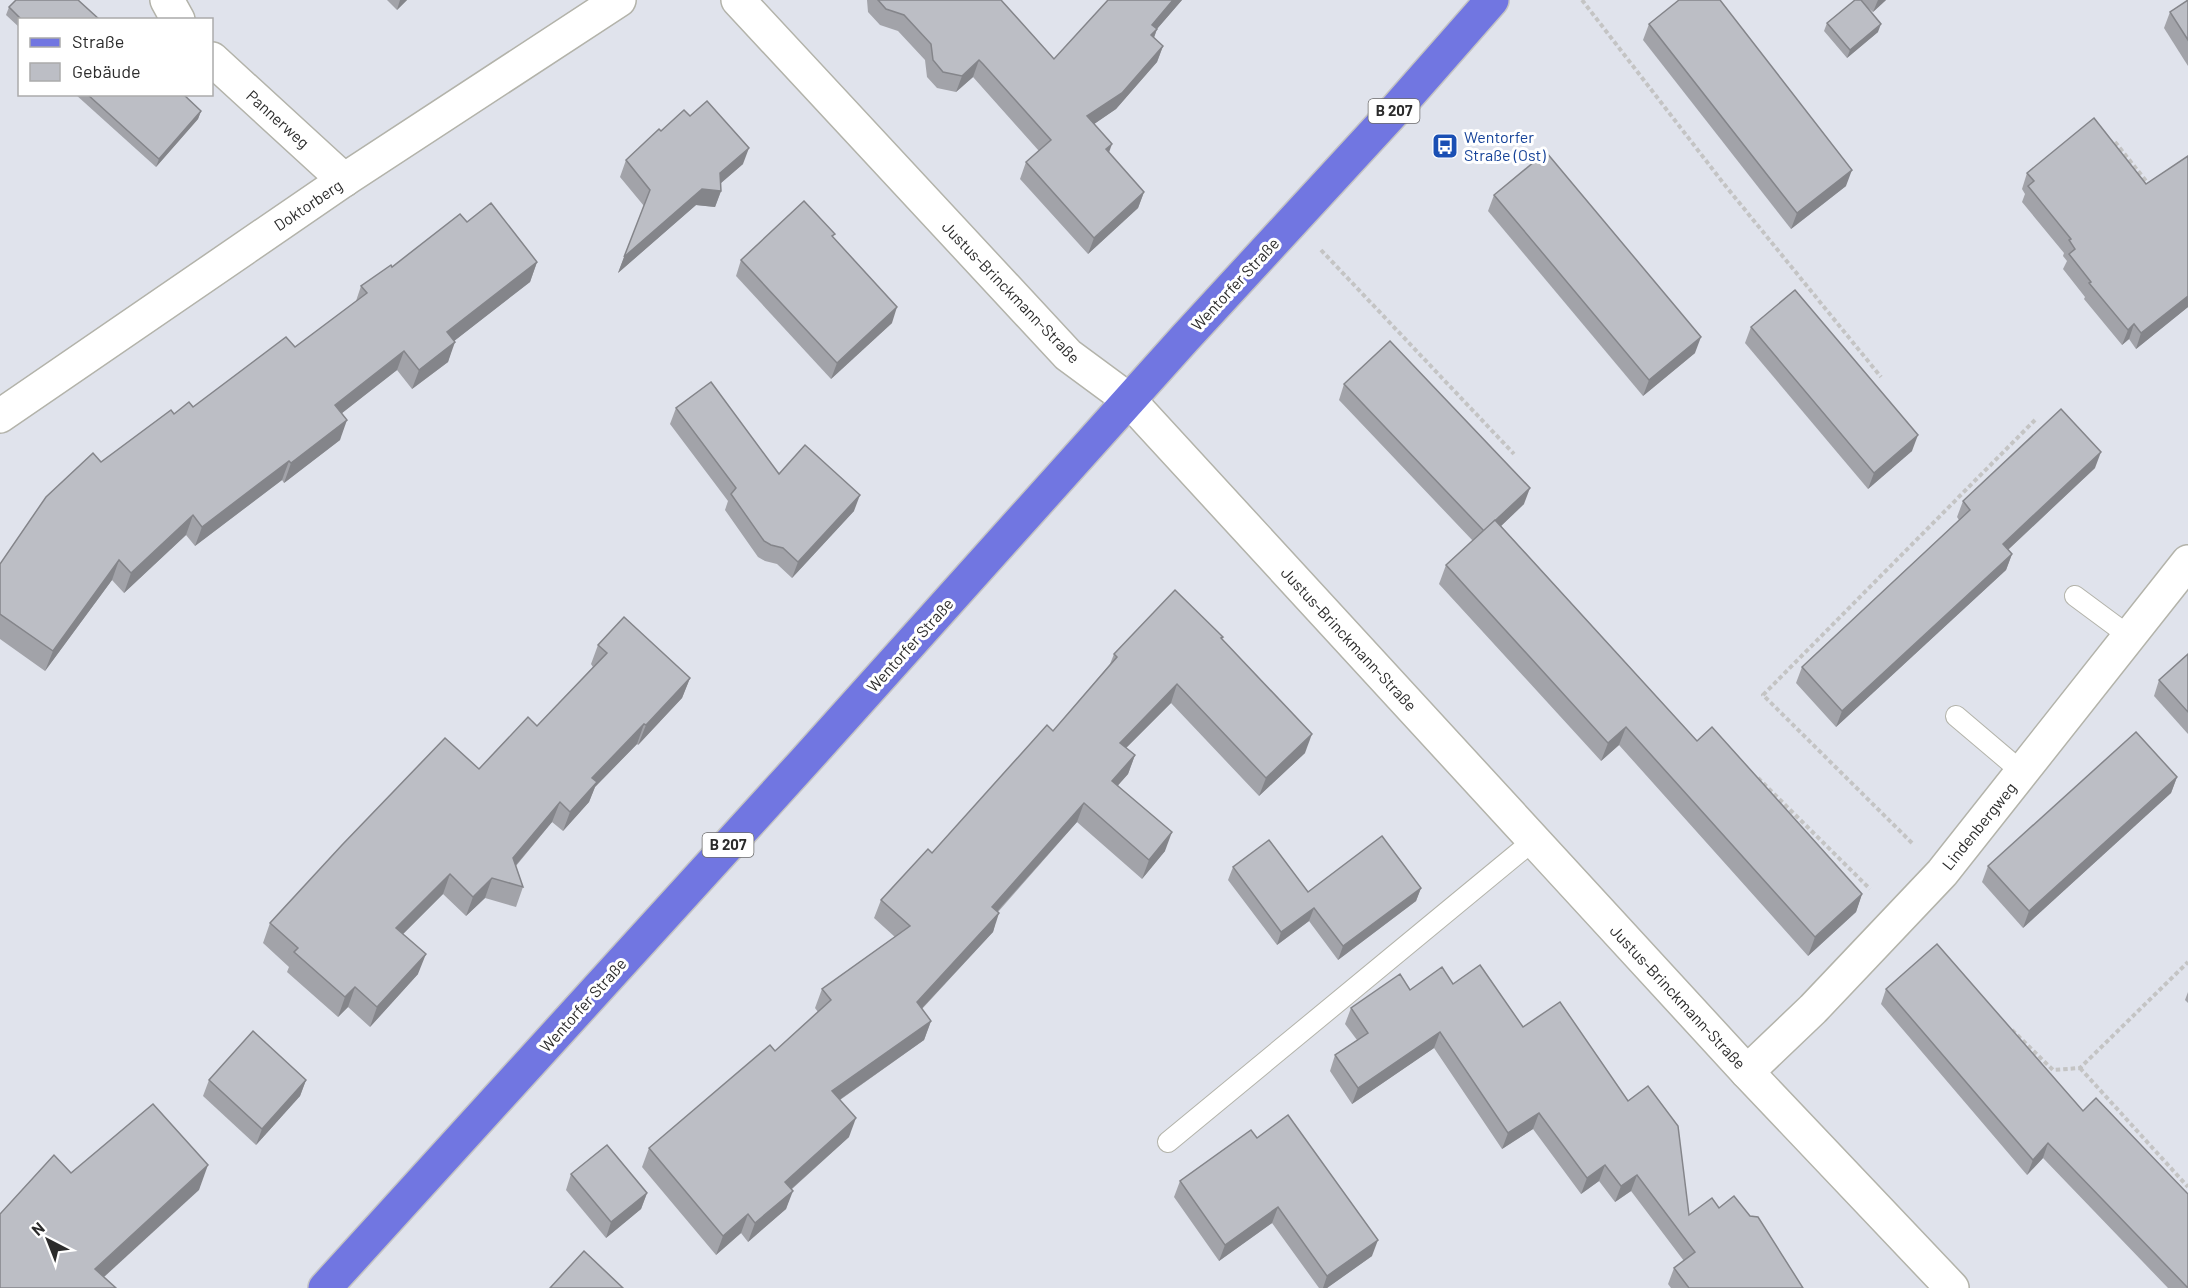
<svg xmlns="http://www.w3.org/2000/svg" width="2188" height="1288" font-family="Barlow,sans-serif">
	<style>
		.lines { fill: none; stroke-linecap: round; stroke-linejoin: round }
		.service-casing { stroke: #b3b3aa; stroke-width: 22 }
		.minor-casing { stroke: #b3b3aa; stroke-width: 36 }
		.primary-casing { stroke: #c4c4c4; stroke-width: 36 }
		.path { stroke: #c4c4c4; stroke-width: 4; stroke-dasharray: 4.5 3; stroke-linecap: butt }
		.service { stroke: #fff; stroke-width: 20 }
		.minor { stroke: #fff; stroke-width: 33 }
		.primary { stroke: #7176e1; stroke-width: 33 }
		.wall { fill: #a2a3a9 }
		.shaded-wall { fill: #84858a }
		.building { fill: #bcbec5; stroke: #84858a; stroke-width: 1.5 }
		.labels { text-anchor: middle; stroke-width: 6; stroke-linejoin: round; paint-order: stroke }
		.shield { fill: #fff; stroke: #6b6b6b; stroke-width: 1.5 }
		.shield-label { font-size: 15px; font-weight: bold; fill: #2c2c2c }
		.street-label { font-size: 16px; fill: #2c2c2c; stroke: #fff }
		.transit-label { font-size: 16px; fill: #164399; stroke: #fff; text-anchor: start }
	</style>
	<rect width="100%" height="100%" fill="#e0e3ec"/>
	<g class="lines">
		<g class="service-casing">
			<g id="service">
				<polyline points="2075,596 2129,636"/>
				<polyline points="1956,716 2022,772"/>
				<polyline points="1168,1142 1534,840"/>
			</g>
		</g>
		<g class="minor-casing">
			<g id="minor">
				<polyline points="167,0 178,20"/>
				<polyline points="738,0 1068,355 1129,400 1747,1072 1952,1288"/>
				<polyline points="212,59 344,180"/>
				<polyline points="0,416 344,180 619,0"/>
				<polyline points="1747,1072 1813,1009 1942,873 2188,562"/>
			</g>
		</g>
		<g class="primary-casing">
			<polyline id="primary" points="325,1288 804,762 1185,338 1398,107 1492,0"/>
		</g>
		<g class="path">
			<polyline points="1582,0 1724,184 1881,377"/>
			<polyline points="2115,142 2150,186"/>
			<polyline points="1321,250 1514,454"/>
			<polyline points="1758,778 1870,889"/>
			<polyline points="1912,843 1763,695 2035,420"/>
			<polyline points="2012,1030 2053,1070 2080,1068 2188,962"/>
			<polyline points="2080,1068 2188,1187"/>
		</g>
		<use href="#service" class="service"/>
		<use href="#minor" class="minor"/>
		<use href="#primary" class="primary"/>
	</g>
	<g class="wall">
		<polygon points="387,0 407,0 397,10"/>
		<polygon points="867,0 1001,0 1054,59 1108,0 1182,0 1157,29 1154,38 1163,46 1157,62 1116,109 1094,124 1109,153 1144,192 1138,208 1088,254 1020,179 1026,162 1039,151 973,77 956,92 937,88 927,77 925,60 898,31 880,25 868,12"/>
		<polygon points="1855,0 1886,0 1873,12 1867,7 1878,32 1847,58 1824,31 1827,23"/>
		<polygon points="2188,0 2188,66 2164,28 2170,12"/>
		<polygon points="9,7 100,20 20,20 20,28 6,15"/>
		<polygon points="1649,24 1846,186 1791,229 1643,40"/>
		<polygon points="75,94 183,94 201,111 198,119 156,167"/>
		<polygon points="690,116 743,164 721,183 721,191 715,207 696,205 618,273 644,206 620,177 626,160 661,131"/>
		<polygon points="2188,156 2188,307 2136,349 2129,339 2122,345 2084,299 2085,297 2063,269 2067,261 2063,256 2064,253 2022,202 2025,194 2022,189 2027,173 2146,184"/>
		<polygon points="1494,195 1695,353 1643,396 1488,211"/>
		<polygon points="467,222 537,262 530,282 454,341 448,362 412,389 397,370 342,413 340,440 284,483 282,480 195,546 186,535 124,593 112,580 45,671 0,639 0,564 101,462 174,414 193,407 295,347 356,301 361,286"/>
		<polygon points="741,260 892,323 831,379 736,276"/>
		<polygon points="1751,327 1912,451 1868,489 1745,343"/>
		<polygon points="1344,384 1524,504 1501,526 1697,741 1862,894 1856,912 1808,956 1619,745 1601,761 1439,584 1446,565 1473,541 1339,400"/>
		<polygon points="676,408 779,474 854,511 792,578 777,564 765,561 758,557 725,510 728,501 670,424"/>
		<polygon points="2095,468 2008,550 2012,554 2006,570 1836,727 1796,683 1802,667 1959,520 1957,517 1963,501"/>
		<polygon points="1223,637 1222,639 1305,753 1259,796 1171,703 1126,748 1135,755 1128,774 1118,785 1165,851 1142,879 1077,822 998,912 993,932 922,1009 931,1021 924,1040 840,1100 849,1137 792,1189 786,1209 748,1242 741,1233 716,1255 642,1167 649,1148 775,1051 818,1012 815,1008 822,989 895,937 874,918 881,900 932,853 1053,731 1110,664 1114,654"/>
		<polygon points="598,645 690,678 682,698 638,745 637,744 595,787 589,802 563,831 552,822 516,866 523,887 516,907 485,898 466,916 443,894 403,934 418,974 370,1027 348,1007 338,1017 287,972 289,967 263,943 270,923 537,726 593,667 591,664"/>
		<polygon points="2188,654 2188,734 2154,696 2159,680"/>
		<polygon points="2177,777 2171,793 2023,928 1982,882 1988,866"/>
		<polygon points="1233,867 1308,892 1421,888 1416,901 1338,960 1309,921 1277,945 1228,880"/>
		<polygon points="1453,984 1523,1027 1689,1215 1719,1208 1803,1288 1671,1288 1668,1284 1674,1268 1684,1261 1631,1191 1615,1202 1599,1181 1581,1194 1533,1129 1502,1149 1434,1048 1352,1104 1330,1071 1335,1055 1357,1040 1345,1024 1351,1008 1410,990"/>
		<polygon points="1886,989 2083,1111 2188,1288 2168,1288 2043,1158 2027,1175 1881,1004"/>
		<polygon points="2188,992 2188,1003 2185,1000"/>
		<polygon points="209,1080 306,1080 300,1096 256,1145 203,1096"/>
		<polygon points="1257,1138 1372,1256 1327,1288 1319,1288 1272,1223 1219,1261 1174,1197 1180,1181"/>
		<polygon points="571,1174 647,1193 641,1209 606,1238 566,1190"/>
	</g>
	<g class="shaded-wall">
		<polygon points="400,0 407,0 397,10"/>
		<polygon points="1173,0 1182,0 1156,30 1157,29 1151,45 1152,25"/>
		<polygon points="1878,0 1886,0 1873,12"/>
		<polygon points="1881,24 1878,32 1847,58 1850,50"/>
		<polygon points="1163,46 1157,62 1116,109 1081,133 1087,116"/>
		<polygon points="979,60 973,77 956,92 962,76"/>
		<polygon points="201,111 198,119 156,167 159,159"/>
		<polygon points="1112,144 1106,161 1106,149"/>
		<polygon points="749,148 743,164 714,189 720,173"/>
		<polygon points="1852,170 1846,186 1791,229 1797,213"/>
		<polygon points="702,189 721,191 715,207 696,205 618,273 624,257"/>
		<polygon points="1144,192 1138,208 1088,254 1094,238"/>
		<polygon points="537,262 530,282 440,352 447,332"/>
		<polygon points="2188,296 2188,307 2136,349 2141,333"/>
		<polygon points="897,307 892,323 831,379 837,363"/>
		<polygon points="2134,324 2129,339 2122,345 2128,330"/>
		<polygon points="1701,337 1695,353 1643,396 1649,380"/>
		<polygon points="455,342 448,362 412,389 419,370"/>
		<polygon points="404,351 397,370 328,424 335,405"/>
		<polygon points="347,420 340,440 284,483 291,463"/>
		<polygon points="1918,435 1912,451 1868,489 1874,473"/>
		<polygon points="2101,452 2095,468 1997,560 2003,544"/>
		<polygon points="289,461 282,480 195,546 202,527"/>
		<polygon points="1530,488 1524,504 1479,547 1484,531"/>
		<polygon points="860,495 854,511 792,578 798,562"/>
		<polygon points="193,515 186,535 124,593 131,573"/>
		<polygon points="2012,554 2006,570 1836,727 1842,711"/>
		<polygon points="119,560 112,580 45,671 53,651"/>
		<polygon points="690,678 682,698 638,745 646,725"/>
		<polygon points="1177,684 1171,703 1113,761 1120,743"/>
		<polygon points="644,724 637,744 595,787 589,802 563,831 570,812 592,778"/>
		<polygon points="1626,727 1619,745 1601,761 1608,743"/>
		<polygon points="1312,734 1305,753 1259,796 1266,778"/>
		<polygon points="1135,755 1128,774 1106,799 1112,781"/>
		<polygon points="2177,777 2171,793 2023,928 2029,911"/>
		<polygon points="560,802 552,822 506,877 513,858"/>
		<polygon points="1084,803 1077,822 985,925 992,907"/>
		<polygon points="1172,832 1165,851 1142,879 1149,860"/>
		<polygon points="450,874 443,894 389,948 396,928"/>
		<polygon points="492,878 485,898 466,916 473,897"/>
		<polygon points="1421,888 1416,901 1338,960 1343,946"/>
		<polygon points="1862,894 1856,912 1808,956 1815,937"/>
		<polygon points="1314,908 1309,921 1277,945 1281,932"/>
		<polygon points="999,913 993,932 910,1021 917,1002"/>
		<polygon points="426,954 418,974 370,1027 377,1007"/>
		<polygon points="355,987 348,1007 338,1017 345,997"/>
		<polygon points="931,1021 924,1040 825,1110 832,1091"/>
		<polygon points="1440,1032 1434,1048 1352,1104 1358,1088"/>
		<polygon points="306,1080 300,1096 256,1145 262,1129"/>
		<polygon points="1539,1113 1533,1129 1502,1149 1508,1133"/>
		<polygon points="856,1118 849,1137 779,1200 785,1182"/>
		<polygon points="2048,1143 2043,1158 2027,1175 2033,1160"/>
		<polygon points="208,1165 199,1190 92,1288 95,1269"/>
		<polygon points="1605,1165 1599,1181 1581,1194 1587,1178"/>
		<polygon points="1637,1175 1631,1191 1615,1202 1621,1186"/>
		<polygon points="793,1191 786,1209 748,1242 755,1223"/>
		<polygon points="647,1193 641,1209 606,1238 611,1222"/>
		<polygon points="1278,1207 1272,1223 1219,1261 1225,1245"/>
		<polygon points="748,1214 741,1233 716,1255 723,1236"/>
		<polygon points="1378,1240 1372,1256 1327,1288 1323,1288 1327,1276"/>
	</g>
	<g class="building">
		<polygon points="16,0 78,0 100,20 22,20 9,7"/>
		<polygon points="878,0 1001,0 1054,59 1108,0 1173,0 1152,25 1157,29 1151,35 1163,46 1122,93 1087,116 1112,144 1106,149 1144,192 1094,238 1026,162 1051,140 983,64 979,60 962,76 943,72 933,60 931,44 904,15 886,9"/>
		<polygon points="1679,0 1720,0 1852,170 1797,213 1649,24"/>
		<polygon points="1855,0 1861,0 1881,24 1850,50 1827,23"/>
		<polygon points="2188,0 2188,40 2170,12"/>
		<polygon points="87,94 183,94 201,111 159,159"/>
		<polygon points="707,101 749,148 720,173 721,191 702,189 624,257 650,190 626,160 659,129 661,131 684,110 690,116"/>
		<polygon points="2094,118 2146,184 2188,156 2188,296 2141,333 2134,324 2128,330 2089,283 2091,282 2069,254 2075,249 2069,240 2071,239 2028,186 2034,181 2027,173"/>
		<polygon points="1546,152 1701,337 1649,380 1494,195"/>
		<polygon points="804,201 835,234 832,236 897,307 837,363 741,260"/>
		<polygon points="491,203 537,262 447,332 455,342 419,370 404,351 335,405 347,420 291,463 289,461 202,527 193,515 131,573 119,560 53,651 0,614 0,564 46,497 93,453 101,462 171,410 174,414 189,402 193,407 286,337 295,347 367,293 361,286 391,265 392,267 460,214 467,222"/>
		<polygon points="1795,290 1918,435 1874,473 1751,327"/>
		<polygon points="1390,341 1530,488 1484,531 1344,384"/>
		<polygon points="711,382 779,474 805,445 860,495 798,562 783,548 771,545 764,541 731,494 736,488 676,408"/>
		<polygon points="2061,409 2101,452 2003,544 2012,554 1842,711 1802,667 1970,510 1963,501"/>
		<polygon points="1495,520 1697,741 1712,727 1862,894 1815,937 1626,727 1608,743 1446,565"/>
		<polygon points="1175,590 1223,637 1221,638 1312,734 1266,778 1177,684 1120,743 1135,755 1112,781 1172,832 1149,860 1084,803 992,907 999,913 917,1002 931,1021 832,1091 856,1118 785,1182 793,1191 755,1223 748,1214 723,1236 649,1148 770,1045 775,1051 831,1000 822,989 910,926 881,900 928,849 932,853 1047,725 1053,731 1117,657 1114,654"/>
		<polygon points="624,617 690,678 646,725 644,724 592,778 597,782 570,812 560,802 513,858 523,887 492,878 473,897 450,874 396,928 426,954 377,1007 355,987 345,997 294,952 298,948 270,923 342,845 445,738 479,769 528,717 537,726 607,653 598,645"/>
		<polygon points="2188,654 2188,712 2159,680"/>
		<polygon points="2136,732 2177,777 2029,911 1988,866"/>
		<polygon points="1382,836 1421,888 1343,946 1314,908 1281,932 1233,867 1269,840 1308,892"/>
		<polygon points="1937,944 2083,1111 2096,1098 2188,1194 2188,1288 2048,1143 2033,1160 1886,989"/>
		<polygon points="1480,965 1523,1027 1560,1002 1628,1101 1648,1086 1678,1126 1689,1215 1712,1198 1719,1208 1734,1196 1750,1216 1758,1217 1803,1288 1689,1288 1674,1268 1695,1252 1637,1175 1621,1186 1605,1165 1587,1178 1539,1113 1508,1133 1440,1032 1358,1088 1335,1055 1368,1033 1351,1008 1400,974 1410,990 1442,967 1453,984"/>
		<polygon points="253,1031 306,1080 262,1129 209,1080"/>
		<polygon points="153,1104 208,1165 95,1269 116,1288 0,1288 0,1214 54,1155 71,1173"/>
		<polygon points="1288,1115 1378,1240 1327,1276 1278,1207 1225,1245 1180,1181 1251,1130 1257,1138"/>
		<polygon points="607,1145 647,1193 611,1222 571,1174"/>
		<polygon points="584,1251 623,1288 550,1288"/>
	</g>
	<defs>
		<g id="bus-square" transform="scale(1.35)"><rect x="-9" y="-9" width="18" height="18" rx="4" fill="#1a4fb4" stroke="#fff"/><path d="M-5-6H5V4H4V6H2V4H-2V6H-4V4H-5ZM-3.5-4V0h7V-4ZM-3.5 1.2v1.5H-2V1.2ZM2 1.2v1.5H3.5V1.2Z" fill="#fff"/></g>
	</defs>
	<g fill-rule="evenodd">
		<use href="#bus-square" x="1445" y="146"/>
	</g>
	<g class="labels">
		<g class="shield">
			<rect x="1368.5" y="99" width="51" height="24" rx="4.5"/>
			<rect x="702.5" y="833" width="51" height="24" rx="4.5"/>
		</g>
		<g class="shield-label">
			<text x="1394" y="116">B 207</text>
			<text x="728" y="850">B 207</text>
		</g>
		<g class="street-label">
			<text transform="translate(278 119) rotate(42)" y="6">Pannerweg</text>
			<text transform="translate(308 205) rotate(-34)" y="6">Doktorberg</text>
			<text transform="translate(1235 284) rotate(-47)" y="6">Wentorfer Straße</text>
			<text transform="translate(1011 292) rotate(46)" y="6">Justus-Brinckmann-Straße</text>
			<text transform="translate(1349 639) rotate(47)" y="6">Justus-Brinckmann-Straße</text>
			<text transform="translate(910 645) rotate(-48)" y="6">Wentorfer Straße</text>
			<text transform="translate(1979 826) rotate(-51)" y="6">Lindenbergweg</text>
			<text transform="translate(1678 997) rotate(47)" y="6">Justus-Brinckmann-Straße</text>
			<text transform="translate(583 1005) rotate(-48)" y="6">Wentorfer Straße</text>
		</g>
		<g class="transit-label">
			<text x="1464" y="143">Wentorfer<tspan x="1464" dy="18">Straße (Ost)</tspan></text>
		</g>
	</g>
	<rect x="18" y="18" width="195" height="78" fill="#ffffff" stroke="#ababab" stroke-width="1.5"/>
	<rect x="30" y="38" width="30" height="9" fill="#7176e1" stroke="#ababab" stroke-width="1.5"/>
	<text x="72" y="48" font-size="18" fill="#2c2c2c">Straße</text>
	<rect x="30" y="63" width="30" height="18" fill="#bcbec5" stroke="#ababab" stroke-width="1.5"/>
	<text x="72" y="78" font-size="18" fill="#2c2c2c">Gebäude</text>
	<g transform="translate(48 1240) rotate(318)" stroke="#ffffff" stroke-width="4.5" paint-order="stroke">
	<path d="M0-4.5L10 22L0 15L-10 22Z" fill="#2c2c2c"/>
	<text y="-9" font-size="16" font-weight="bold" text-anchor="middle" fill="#2c2c2c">N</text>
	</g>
</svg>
